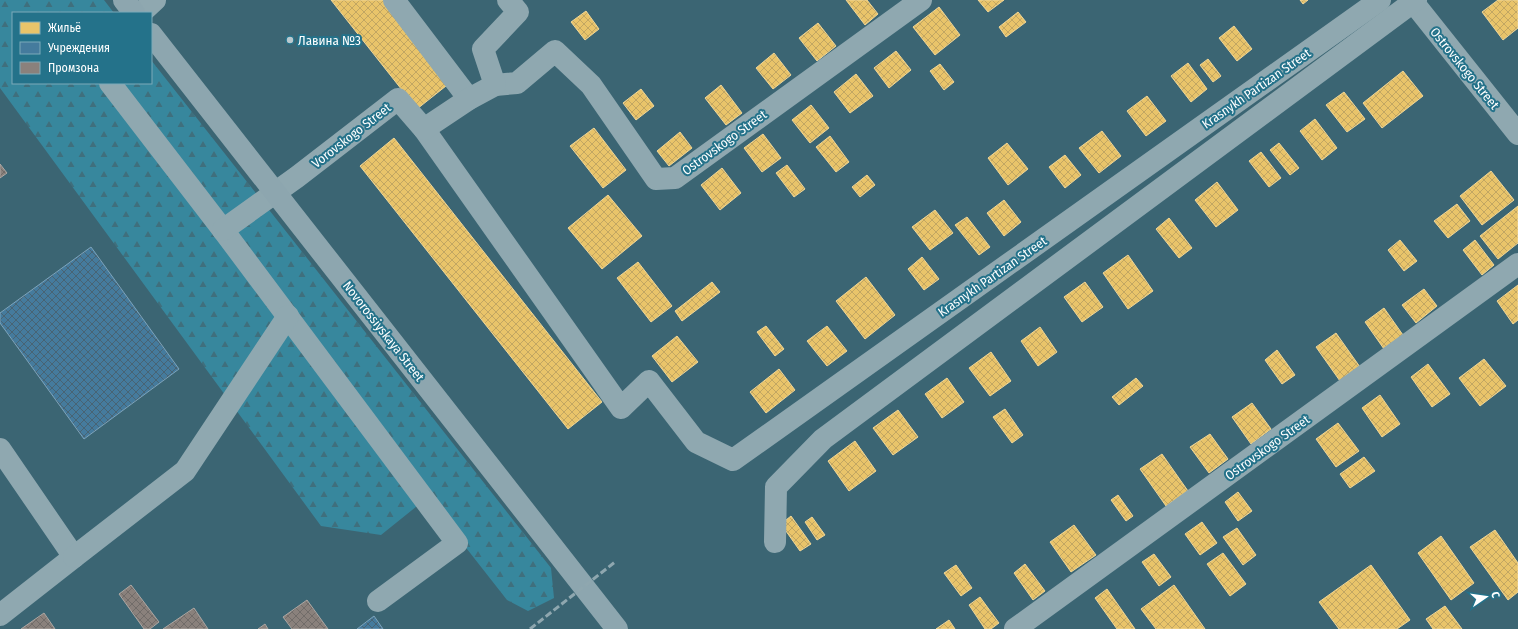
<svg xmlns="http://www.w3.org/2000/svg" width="1518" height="629" font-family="'Fira Sans Condensed',sans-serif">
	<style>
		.forest { fill: url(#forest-firs) }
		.homes { fill: url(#homes-cross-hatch); stroke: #f0d697 }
		.public { fill: url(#public-cross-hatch); stroke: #7da3ba }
		.industry { fill: url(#industry-cross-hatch); stroke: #ada7a3 }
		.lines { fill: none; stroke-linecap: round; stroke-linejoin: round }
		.minor { stroke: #8fa8b0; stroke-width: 22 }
		.major { stroke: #8da6af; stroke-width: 22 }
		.rail { stroke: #8fa7af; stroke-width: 3; stroke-dasharray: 7 3; stroke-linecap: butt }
		.poi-dot { fill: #bac9ce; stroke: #24728a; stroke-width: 1.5 }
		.labels { text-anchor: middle; stroke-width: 4; stroke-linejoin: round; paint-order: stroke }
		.poi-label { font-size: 13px; fill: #fff; stroke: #24728a; text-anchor: start }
		.street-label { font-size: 13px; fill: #fff; stroke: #24728a }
	</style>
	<defs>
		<pattern id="forest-firs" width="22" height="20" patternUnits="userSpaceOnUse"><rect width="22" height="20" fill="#37879d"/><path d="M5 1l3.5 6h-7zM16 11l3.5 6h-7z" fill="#3f6f7d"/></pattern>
		<pattern id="homes-cross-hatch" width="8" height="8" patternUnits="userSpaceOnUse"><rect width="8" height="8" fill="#e9c46a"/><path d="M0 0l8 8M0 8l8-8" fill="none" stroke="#c2a662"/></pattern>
		<pattern id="public-cross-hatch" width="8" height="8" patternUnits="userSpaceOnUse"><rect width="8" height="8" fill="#457b9d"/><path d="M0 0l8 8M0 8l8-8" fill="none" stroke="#486474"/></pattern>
		<pattern id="industry-cross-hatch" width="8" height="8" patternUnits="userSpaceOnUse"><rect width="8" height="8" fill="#8a817c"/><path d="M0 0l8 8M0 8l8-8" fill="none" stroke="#716c69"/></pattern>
	</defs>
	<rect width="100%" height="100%" fill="#3b6573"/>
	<polygon class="forest" points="0,0 104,0 114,13 13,13 13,83 151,83 151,60 551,568 554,598 528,611 507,600 427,498 381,535 321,526 0,88"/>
	<g class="homes">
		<polygon points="331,0 386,0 451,82 417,109"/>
		<polygon points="846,0 867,0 878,14 865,25"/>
		<polygon points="978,0 1004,0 988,12"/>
		<polygon points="1300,0 1308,0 1303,4"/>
		<polygon points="1498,0 1518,0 1518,28 1503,40 1482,12"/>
		<polygon points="939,7 960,35 935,55 913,27"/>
		<polygon points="586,11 599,29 585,40 571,22"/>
		<polygon points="1018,12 1026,22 1006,37 999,27"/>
		<polygon points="818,23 836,46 817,61 799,38"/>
		<polygon points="1234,26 1252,49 1237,61 1219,38"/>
		<polygon points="896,51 911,70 889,88 874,68"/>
		<polygon points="774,53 791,75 773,89 756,68"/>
		<polygon points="1208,59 1221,76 1213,82 1200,65"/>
		<polygon points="1188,63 1207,89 1191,102 1171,76"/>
		<polygon points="940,64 954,82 944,90 930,71"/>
		<polygon points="1403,71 1423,96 1382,128 1363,103"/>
		<polygon points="856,74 873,96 850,113 834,92"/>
		<polygon points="721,85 742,113 726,125 705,98"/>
		<polygon points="641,89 654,106 636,120 623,103"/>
		<polygon points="1344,92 1365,119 1347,132 1326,105"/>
		<polygon points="1147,96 1166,121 1146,136 1127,111"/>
		<polygon points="811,105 829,128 810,143 792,120"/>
		<polygon points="1315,119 1337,148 1322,160 1300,131"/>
		<polygon points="594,128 626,170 603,188 570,146"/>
		<polygon points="1102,131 1121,156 1099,173 1079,148"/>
		<polygon points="680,132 692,148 669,166 657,151"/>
		<polygon points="763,134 781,158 762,172 744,148"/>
		<polygon points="830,136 849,162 836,172 816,147"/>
		<polygon points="394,138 602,402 568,429 360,166"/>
		<polygon points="1007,143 1028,169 1008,185 988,158"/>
		<polygon points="1279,143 1299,168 1290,175 1270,150"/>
		<polygon points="1261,152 1281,178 1269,187 1249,161"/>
		<polygon points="1065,155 1081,175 1065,188 1049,167"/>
		<polygon points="787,165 805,189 794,197 776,173"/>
		<polygon points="722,168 741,193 720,210 701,185"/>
		<polygon points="1491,171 1514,200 1482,225 1460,196"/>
		<polygon points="867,175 875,185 860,197 852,187"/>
		<polygon points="1217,182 1238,210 1216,227 1195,200"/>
		<polygon points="608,195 642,236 602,269 568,228"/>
		<polygon points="1004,200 1021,222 1004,236 987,213"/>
		<polygon points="1457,204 1470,221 1448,238 1434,221"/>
		<polygon points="1518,206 1518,243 1498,259 1480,236"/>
		<polygon points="935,210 953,233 930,250 912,227"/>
		<polygon points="967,217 990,247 979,255 955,225"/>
		<polygon points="1169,218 1192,248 1179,258 1156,229"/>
		<polygon points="1400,240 1417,261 1404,271 1388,250"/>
		<polygon points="1475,240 1494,265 1482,275 1463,250"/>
		<polygon points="1128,255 1153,291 1128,309 1103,273"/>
		<polygon points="922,257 939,279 924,290 908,269"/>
		<polygon points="638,262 672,306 651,322 617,278"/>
		<polygon points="866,277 895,315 865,339 836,301"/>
		<polygon points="712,282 720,292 682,321 675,311"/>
		<polygon points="1085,282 1103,307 1082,322 1064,297"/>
		<polygon points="1518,285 1518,320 1513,324 1497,301"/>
		<polygon points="1424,289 1437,306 1416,323 1402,305"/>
		<polygon points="1384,308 1403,335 1384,349 1365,322"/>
		<polygon points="766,326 784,349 775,356 757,332"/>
		<polygon points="827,326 847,351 827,366 807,341"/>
		<polygon points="1040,327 1057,352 1038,366 1021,341"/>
		<polygon points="1336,333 1360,367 1340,381 1316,347"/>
		<polygon points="677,336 698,362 672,382 652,356"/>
		<polygon points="1277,350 1295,375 1282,384 1265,360"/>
		<polygon points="991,352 1011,381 990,396 969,368"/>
		<polygon points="1484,359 1506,386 1480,406 1459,378"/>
		<polygon points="1428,364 1450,394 1432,407 1411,377"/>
		<polygon points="779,369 795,390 766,413 750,392"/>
		<polygon points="947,378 964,402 942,418 925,394"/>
		<polygon points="1136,378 1143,386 1119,405 1112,397"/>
		<polygon points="1380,395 1400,424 1382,437 1362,408"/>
		<polygon points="1252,403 1271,429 1251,444 1232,417"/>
		<polygon points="1005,409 1023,435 1012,443 993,417"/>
		<polygon points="898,410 918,437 893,455 873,428"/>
		<polygon points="1338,423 1359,451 1336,467 1316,439"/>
		<polygon points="1210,434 1228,459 1209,473 1190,447"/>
		<polygon points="855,441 876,471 849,491 828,461"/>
		<polygon points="1162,454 1188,491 1166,506 1140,469"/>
		<polygon points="1364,457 1375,471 1350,488 1340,474"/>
		<polygon points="1238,492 1252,511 1238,521 1225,502"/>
		<polygon points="1118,495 1133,516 1126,521 1111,500"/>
		<polygon points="791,516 811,544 800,551 781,524"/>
		<polygon points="812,517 825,535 817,540 805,522"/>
		<polygon points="1202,522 1217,543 1200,555 1185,534"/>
		<polygon points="1074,525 1096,555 1071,572 1050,542"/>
		<polygon points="1237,528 1256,555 1243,565 1223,537"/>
		<polygon points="1495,530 1518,563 1518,592 1508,600 1470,547"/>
		<polygon points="1441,536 1474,583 1451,600 1418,553"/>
		<polygon points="1223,553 1246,584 1230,596 1207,564"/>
		<polygon points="1154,554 1171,577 1159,586 1142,562"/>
		<polygon points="1025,564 1045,591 1033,600 1014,573"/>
		<polygon points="956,565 972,588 961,596 944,573"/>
		<polygon points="1371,565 1410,620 1397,629 1339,629 1319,602"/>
		<polygon points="1174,585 1205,629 1156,629 1141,609"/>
		<polygon points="1107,589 1135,629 1117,629 1095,598"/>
		<polygon points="980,597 999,623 991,629 985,629 969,605"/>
		<polygon points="1445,606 1462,629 1433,629 1426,619"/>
		<polygon points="949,620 955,629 936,629"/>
	</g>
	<g class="public">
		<polygon points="91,247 179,369 84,439 0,323 0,313"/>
		<polygon points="374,616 383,629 357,629"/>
	</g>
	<g class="industry">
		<polygon points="0,164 7,173 0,178"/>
		<polygon points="131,585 159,622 150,629 144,629 119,594"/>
		<polygon points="307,600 328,629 292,629 283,617"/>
		<polygon points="194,608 208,629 163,629"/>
		<polygon points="44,613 55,629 21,629"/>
		<polygon points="265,624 268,629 258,629"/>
	</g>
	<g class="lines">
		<g class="minor">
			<polyline points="394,0 469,99"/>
			<polyline points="1413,2 1518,134"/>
			<polyline points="141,13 155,0"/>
			<polyline points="110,83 223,230 457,543 378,601"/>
			<polyline points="495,85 517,83 555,51 591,85 656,179 675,178 921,0"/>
			<polyline points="424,129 621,408 649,381 696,442 733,460 1380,0"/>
			<polyline points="223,230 297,177 398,99 424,129 469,99 495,85 483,49 518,12 508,0"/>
			<polyline points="0,449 74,557 0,615"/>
			<polyline points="775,542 776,487 823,439 1416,0"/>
			<polyline points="74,557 185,471 288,316"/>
			<polyline points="1015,629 1518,264"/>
		</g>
		<g class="major">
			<polyline points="124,0 134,13"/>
			<polyline points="151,34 617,629"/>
		</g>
		<polyline class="rail" points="530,629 615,562"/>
	</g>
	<circle class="poi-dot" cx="290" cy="40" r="4"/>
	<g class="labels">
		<g class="poi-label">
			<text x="298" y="45">Лавина №3</text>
		</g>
		<g class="street-label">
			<text transform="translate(1465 68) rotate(51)" y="5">Ostrovskogo Street</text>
			<text transform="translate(1256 88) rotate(-35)" y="5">Krasnykh Partizan Street</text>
			<text transform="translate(351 135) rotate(-38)" y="5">Vorovskogo Street</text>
			<text transform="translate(724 142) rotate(-36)" y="5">Ostrovskogo Street</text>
			<text transform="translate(992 276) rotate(-35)" y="5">Krasnykh Partizan Street</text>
			<text transform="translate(384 331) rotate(52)" y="5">Novorossiyskaya Street</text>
			<text transform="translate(1267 447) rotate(-36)" y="5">Ostrovskogo Street</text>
		</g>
	</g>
	<rect x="12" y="12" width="140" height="72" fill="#24728a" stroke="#7caab9"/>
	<rect x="20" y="22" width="20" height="12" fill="#e9c46a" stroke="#7caab9"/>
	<text x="48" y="32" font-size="12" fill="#ffffff">Жильё</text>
	<rect x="20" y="42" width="20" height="12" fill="#457b9d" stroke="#7caab9"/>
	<text x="48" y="52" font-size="12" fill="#ffffff">Учреждения</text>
	<rect x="20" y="62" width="20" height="12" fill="#8a817c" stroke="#7caab9"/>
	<text x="48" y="72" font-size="12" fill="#ffffff">Промзона</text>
	<g transform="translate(1486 597) rotate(77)" stroke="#24728a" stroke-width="3" paint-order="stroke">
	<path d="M0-3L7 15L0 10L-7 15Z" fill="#ffffff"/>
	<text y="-6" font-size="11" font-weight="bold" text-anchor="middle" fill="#ffffff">С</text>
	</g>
</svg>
